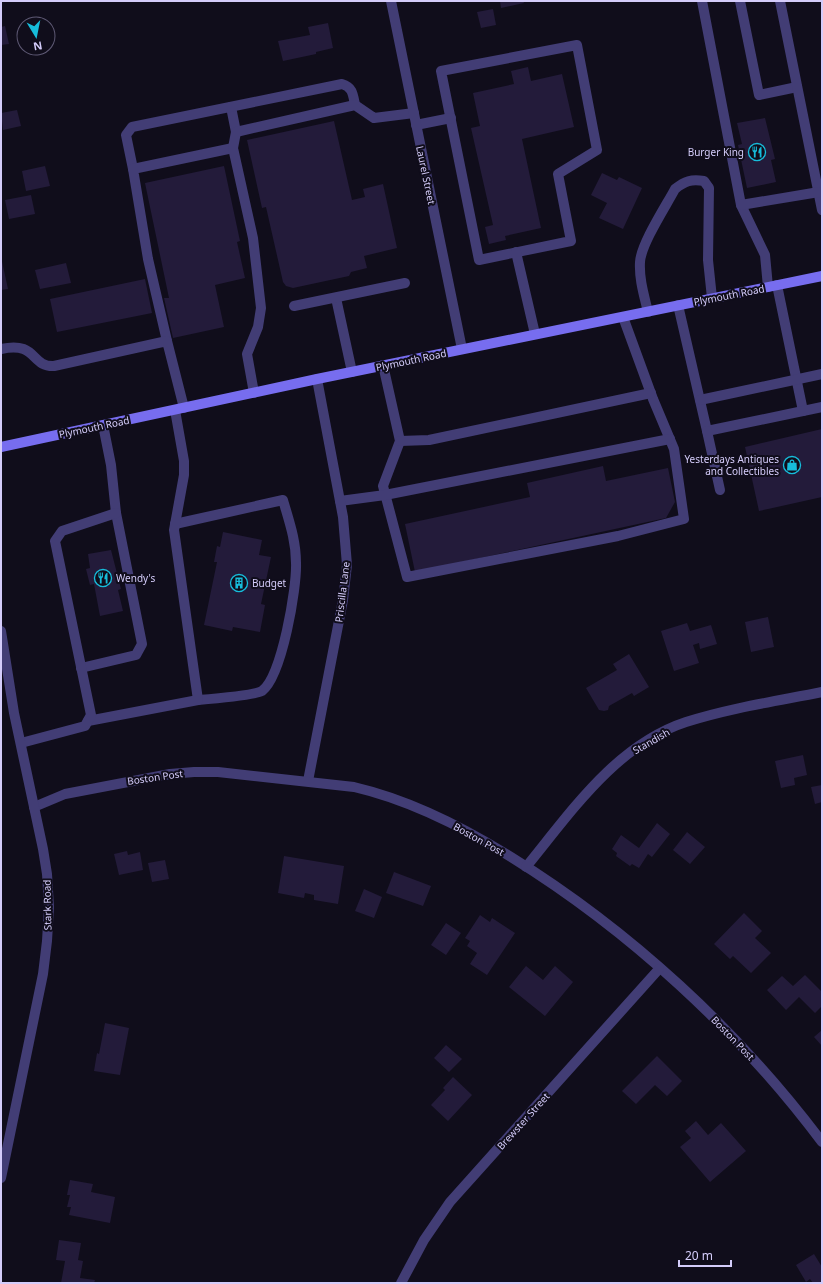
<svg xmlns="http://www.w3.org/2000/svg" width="823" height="1284" font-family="'Noto Sans',sans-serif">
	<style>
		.building { fill: #231b3a }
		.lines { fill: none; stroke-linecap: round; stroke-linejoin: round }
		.service { stroke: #423d75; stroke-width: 10 }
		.minor { stroke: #423d75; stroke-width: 10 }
		.tertiary { stroke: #423d75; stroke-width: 10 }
		.secondary { stroke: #776def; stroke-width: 10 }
		.labels { text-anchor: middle; stroke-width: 4; stroke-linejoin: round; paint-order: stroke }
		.poi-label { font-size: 10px; fill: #d4ccfa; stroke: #100d1b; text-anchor: end }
		.street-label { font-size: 10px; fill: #d4ccfa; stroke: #100d1b }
	</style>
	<rect width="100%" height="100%" fill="#100d1b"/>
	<g class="building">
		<polygon points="500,1 523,1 524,3 501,8"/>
		<polygon points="493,9 496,25 481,28 477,12"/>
		<polygon points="328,23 333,48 316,52 316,54 283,61 278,41 310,35 308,27"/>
		<polygon points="5,26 9,44 1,45 1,27"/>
		<polygon points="528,67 531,81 562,74 574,127 522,139 541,228 505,236 506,240 489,244 485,227 493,225 471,128 480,126 473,93 514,84 511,71"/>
		<polygon points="17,110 21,126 3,130 1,113"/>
		<polygon points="765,118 775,159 771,160 776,182 747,188 738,145 742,144 737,123"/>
		<polygon points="334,121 352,200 365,197 363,189 383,184 397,248 364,256 367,268 351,272 349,276 293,288 286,286 283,282 266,207 262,208 247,140"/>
		<polygon points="45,166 50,186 26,191 22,171"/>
		<polygon points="224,166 240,241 237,242 245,278 215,285 224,327 173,338 164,298 169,298 145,183"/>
		<polygon points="602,173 617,180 619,177 642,188 623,229 599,218 607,203 591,195"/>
		<polygon points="31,195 35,214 9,219 5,200"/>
		<polygon points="1,257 8,289 1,290"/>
		<polygon points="66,263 71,283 40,289 35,270"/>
		<polygon points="145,279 152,313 57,332 50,299"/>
		<polygon points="822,429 822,497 759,511 745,447"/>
		<polygon points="603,466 606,481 668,468 675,502 666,518 415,572 405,524 530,497 527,483"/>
		<polygon points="223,532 262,540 259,555 271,557 261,604 265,605 260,632 233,627 232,631 204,625 217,562 214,562 217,546 220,547"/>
		<polygon points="111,550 121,589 118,590 123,611 100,616 94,584 90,585 86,569 90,568 88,554"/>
		<polygon points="768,617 774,647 751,652 745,622"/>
		<polygon points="687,623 690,631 711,625 717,644 700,649 699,643 693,645 699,663 674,671 661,631"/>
		<polygon points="629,654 649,687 634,696 632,693 609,706 608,710 604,711 599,710 586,688 617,670 613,664"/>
		<polygon points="803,755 807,775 794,778 795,785 781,788 775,761"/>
		<polygon points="822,785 822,802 815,804 811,787"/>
		<polygon points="657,823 670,834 652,857 648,854 639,868 632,864 630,866 616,856 617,853 612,849 621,835 639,848"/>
		<polygon points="687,832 705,847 690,864 673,850"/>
		<polygon points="127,851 128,855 140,852 143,870 119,875 114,854"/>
		<polygon points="284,856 344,866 338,904 314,900 314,895 305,893 304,898 278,893"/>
		<polygon points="165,860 169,879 152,882 148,863"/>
		<polygon points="394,872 431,886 423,906 386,893"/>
		<polygon points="364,889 382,897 374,918 355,911"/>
		<polygon points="744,913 762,931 755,938 771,953 751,973 733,956 730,959 714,944"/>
		<polygon points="480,915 490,922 492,918 515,933 487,975 470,964 477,953 467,946 470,941 465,938"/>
		<polygon points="446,923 461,933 446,955 431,945"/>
		<polygon points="526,966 543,980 555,966 573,982 545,1016 509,987"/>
		<polygon points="805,975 822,992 822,1006 815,1013 799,997 786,1010 767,990 782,976 793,986"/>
		<polygon points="105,1023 129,1028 120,1075 94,1071 97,1053 99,1054"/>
		<polygon points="822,1030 822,1046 814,1037"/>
		<polygon points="446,1045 462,1059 449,1072 434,1058"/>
		<polygon points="657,1056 682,1081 667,1096 655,1085 636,1104 622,1091"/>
		<polygon points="453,1077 472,1095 448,1121 431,1105 445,1090 443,1088"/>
		<polygon points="696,1121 708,1135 721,1123 746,1151 710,1182 680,1147 691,1138 685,1131"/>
		<polygon points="70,1180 93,1184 91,1192 115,1197 110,1223 69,1215 71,1207 67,1207 70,1195 67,1195"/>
		<polygon points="59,1240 81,1243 78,1260 83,1261 80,1278 95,1280 94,1283 61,1283 65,1261 56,1260"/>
		<polygon points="814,1254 822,1267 822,1283 813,1283 810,1279 806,1282 796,1265"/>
	</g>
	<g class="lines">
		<g class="service">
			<polyline points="702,1 741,205 765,255 768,287"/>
			<polyline points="740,1 759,95 797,87"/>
			<polyline points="780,1 822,210"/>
			<polygon points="577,45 597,150 558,174 571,241 479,260 441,71"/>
			<polyline points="231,107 236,132"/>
			<polyline points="416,125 451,118"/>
			<path d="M133 169 126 135 132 127 342 84C353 87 353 95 355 105"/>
			<polyline points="741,205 819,192"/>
			<polyline points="516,252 535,334"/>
			<polyline points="777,285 803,411"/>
			<polyline points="336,298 352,372"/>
			<polyline points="678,305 707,431 822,407"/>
			<polyline points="294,306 405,283"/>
			<path d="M648 312C644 295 639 279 640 262 641 244 666 206 675 189 685 181 691 179 704 181L709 188 708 260 712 298"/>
			<polyline points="167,341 148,259 133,169 233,148"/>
			<path d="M1 349C38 341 30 367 54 366L167 341 184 408"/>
			<polyline points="383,365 400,441 383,486 407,577 618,536 684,519 674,449 653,399 623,317"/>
			<polyline points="254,393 247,354 258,327 261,308 253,238 233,148 236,132 355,105 374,118 414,113"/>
			<polyline points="700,400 822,374"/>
			<polyline points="707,431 720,490"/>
			<polyline points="400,441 429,440 651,393"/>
			<polyline points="340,501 385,495 670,439"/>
			<path d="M175 524 283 500C289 521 296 540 296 563 297 588 282 676 262 691 255 695 210 699 198 700"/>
			<polyline points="81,668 136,655 142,644 116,513 111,465 103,425"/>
			<polyline points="88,721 198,700 174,530 184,475 184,461 175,410"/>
			<polyline points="21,743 85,726 91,715 55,541 62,531 116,513"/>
		</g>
		<g class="minor">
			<polyline points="391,1 462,349"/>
			<polyline points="308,781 343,600 347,565 343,517 317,379"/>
			<path d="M34 807 65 794 170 774 194 772H218L354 787C410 800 463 827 511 857 629 930 739 1031 822 1142"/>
			<path d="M526 867C571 812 616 745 686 722 730 708 777 701 822 692"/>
			<polyline points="401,1283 424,1240 450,1202 659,969"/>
		</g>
		<polyline class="tertiary" points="1,631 14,713 43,849 47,874 49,907 47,941 43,974 1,1178"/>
		<polyline class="secondary" points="1,447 317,379 822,276"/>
	</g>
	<defs>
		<g id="restaurant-ring" transform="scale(0.9)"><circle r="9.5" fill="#100d1b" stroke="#17bcda" stroke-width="1.5"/><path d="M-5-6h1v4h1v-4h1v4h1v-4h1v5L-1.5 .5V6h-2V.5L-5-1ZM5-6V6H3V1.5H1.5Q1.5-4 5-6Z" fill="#17bcda"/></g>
		<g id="shop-ring" transform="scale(0.9)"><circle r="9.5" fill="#100d1b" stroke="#17bcda" stroke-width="1.5"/><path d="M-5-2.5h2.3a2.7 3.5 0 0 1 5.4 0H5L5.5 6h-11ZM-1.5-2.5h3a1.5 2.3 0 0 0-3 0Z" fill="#17bcda"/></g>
		<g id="building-ring" transform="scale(0.9)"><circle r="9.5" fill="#100d1b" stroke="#17bcda" stroke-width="1.5"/><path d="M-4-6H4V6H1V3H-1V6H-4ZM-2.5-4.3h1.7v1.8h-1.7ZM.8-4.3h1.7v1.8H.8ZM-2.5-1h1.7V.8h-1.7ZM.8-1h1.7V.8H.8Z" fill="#17bcda"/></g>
	</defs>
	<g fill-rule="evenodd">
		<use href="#restaurant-ring" x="757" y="152"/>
		<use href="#shop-ring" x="792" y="465"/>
		<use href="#restaurant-ring" x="103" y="578"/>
		<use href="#building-ring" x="239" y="583"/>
	</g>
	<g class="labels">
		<g class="poi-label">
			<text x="744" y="156">Burger King</text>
			<text x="779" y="463">Yesterdays Antiques<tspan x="779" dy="12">and Collectibles</tspan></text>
			<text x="116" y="582" text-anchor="start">Wendy's</text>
			<text x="252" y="587" text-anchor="start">Budget</text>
		</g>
		<g class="street-label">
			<text transform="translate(426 175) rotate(78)" y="4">Laurel Street</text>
			<text transform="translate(729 295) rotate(-11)" y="4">Plymouth Road</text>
			<text transform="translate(411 360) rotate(-12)" y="4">Plymouth Road</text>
			<text transform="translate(94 427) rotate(-12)" y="4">Plymouth Road</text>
			<text transform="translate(342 592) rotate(-83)" y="4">Priscilla Lane</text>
			<text transform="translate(651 741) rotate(-30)" y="4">Standish</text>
			<text transform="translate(155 777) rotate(-8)" y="4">Boston Post</text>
			<text transform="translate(479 839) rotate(29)" y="4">Boston Post</text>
			<text transform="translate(47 905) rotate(-91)" y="4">Stark Road</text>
			<text transform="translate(733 1038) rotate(46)" y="4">Boston Post</text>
			<text transform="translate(523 1121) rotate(-48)" y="4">Brewster Street</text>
		</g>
	</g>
	<rect width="823" height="1284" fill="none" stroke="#d4ccfa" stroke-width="4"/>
	<g transform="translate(36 36) rotate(170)"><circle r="19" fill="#100d1b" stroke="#5e5974"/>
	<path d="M0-3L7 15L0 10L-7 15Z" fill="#17bcda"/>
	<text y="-6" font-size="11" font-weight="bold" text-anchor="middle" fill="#d4ccfa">N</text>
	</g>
	<path d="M679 1260v6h52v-6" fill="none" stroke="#d4ccfa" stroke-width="2"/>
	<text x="685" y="1260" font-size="12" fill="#d4ccfa" stroke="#100d1b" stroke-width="3" paint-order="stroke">20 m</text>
</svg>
